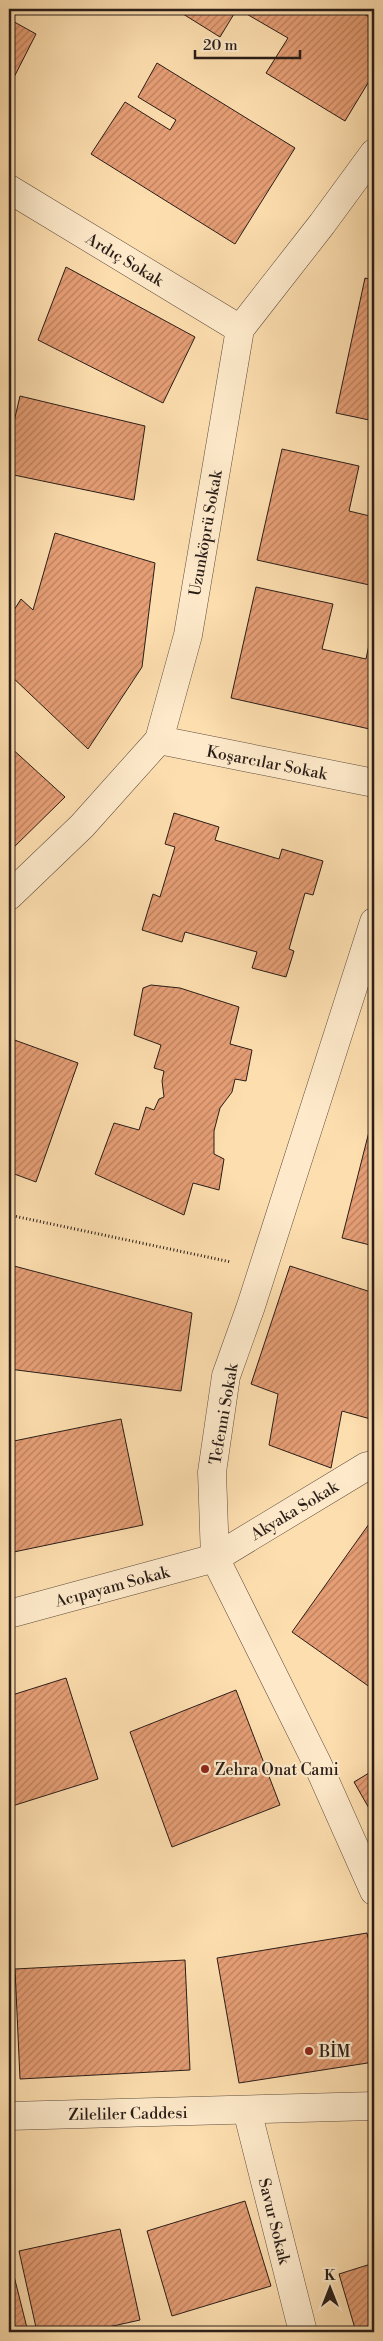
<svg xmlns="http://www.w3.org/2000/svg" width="383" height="2341" font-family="'Libre Bodoni',serif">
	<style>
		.building { fill: url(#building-hatch); stroke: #291d18 }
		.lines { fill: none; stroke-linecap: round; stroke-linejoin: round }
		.minor-casing { stroke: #5e4d3e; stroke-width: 29 }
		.path { stroke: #291d18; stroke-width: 3; stroke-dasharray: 1 2.5; stroke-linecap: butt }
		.minor { stroke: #feeacb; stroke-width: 28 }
		.poi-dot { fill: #8f2418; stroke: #feeacb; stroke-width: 2 }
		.labels { text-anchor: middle; stroke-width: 4.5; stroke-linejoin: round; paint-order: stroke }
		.street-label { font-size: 16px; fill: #291d18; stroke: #feeacb }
		.poi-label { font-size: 16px; fill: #291d18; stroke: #feeacb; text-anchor: start }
	</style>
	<defs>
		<pattern id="building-hatch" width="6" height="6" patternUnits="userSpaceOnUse" patternTransform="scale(1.25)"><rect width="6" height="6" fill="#e69e75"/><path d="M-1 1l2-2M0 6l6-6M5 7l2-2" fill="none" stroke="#ba805f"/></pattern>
	</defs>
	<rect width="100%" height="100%" fill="#fddeaf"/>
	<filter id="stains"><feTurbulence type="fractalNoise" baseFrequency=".004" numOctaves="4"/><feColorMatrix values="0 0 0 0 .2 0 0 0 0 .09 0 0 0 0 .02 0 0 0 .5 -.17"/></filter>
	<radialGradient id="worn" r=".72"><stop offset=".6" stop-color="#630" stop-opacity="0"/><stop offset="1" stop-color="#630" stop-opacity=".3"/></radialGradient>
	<g class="building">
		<polygon points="175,9 237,9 220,37"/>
		<polygon points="238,9 356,9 374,20 374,73 345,121 266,73 288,38"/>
		<polygon points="9,19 36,34 9,87"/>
		<polygon points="157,63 295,148 235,244 91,154 125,102 170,130 176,120 138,97"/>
		<polygon points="66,267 195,337 163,403 38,340"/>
		<polygon points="365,278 374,280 374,421 336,413"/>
		<polygon points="20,396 145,426 134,500 9,474 9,443"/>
		<polygon points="282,449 359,466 349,511 374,517 374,586 257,560"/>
		<polygon points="55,533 155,563 142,667 88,749 9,674 9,618 21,599 33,610"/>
		<polygon points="256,587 333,604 322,649 366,659 374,621 374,730 231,698"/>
		<polygon points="9,746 65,797 9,852"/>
		<polygon points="174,813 219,827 215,840 279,859 282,849 323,861 313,895 305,893 289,949 294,951 286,977 252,968 257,952 185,932 182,942 142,930 153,894 160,897 175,847 165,844"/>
		<polygon points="151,985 180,988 239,1007 230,1044 252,1050 246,1081 235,1079 232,1092 220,1108 214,1131 214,1154 224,1159 219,1190 193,1183 184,1215 95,1174 114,1123 139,1130 146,1107 154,1110 159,1099 164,1097 162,1081 164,1071 154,1068 161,1045 134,1035 143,988"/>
		<polygon points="9,1038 78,1063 36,1182 9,1172"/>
		<polygon points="374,1112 374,1246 342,1238"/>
		<polygon points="14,1266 192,1313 181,1391 9,1369 9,1289"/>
		<polygon points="290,1266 374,1293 374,1420 342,1411 331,1468 269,1445 278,1394 251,1384"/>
		<polygon points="121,1419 143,1525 9,1553 9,1442"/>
		<polygon points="374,1517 374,1690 292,1632"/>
		<polygon points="66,1678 98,1779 9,1807 9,1696"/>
		<polygon points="236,1690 280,1805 172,1847 130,1732"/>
		<polygon points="374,1770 374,1817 354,1782"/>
		<polygon points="367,1933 374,1965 374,2062 239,2083 217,1958"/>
		<polygon points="185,1960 190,2070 20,2079 15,1969"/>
		<polygon points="245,2201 271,2286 172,2316 147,2231"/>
		<polygon points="120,2229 140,2320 86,2332 37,2332 19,2251"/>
		<polygon points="9,2256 28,2332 9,2332"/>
		<polygon points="374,2263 374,2332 356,2332 339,2274"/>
	</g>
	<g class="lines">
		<g class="minor-casing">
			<g id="minor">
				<polyline points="9,189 240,329"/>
				<polyline points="159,740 374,783"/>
				<polyline points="9,896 82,826 159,740 188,635 240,329 322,224 374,153"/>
				<polyline points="374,922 251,1306 226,1376 212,1472 215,1558 317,1763 374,1891"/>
				<polyline points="9,1614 215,1558 367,1466 374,1465"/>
				<polyline points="247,2110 303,2332"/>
				<polyline points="9,2116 374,2106"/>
			</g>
		</g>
		<polyline class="path" points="9,1215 231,1262"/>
		<use href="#minor" class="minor"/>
	</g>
	<g class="poi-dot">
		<circle cx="205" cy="1769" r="5"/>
		<circle cx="309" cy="2051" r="5"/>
	</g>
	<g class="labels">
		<g class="street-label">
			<text transform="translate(125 259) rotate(31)" y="6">Ardıç Sokak</text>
			<text transform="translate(205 533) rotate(-80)" y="6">Uzunköprü Sokak</text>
			<text transform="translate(267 762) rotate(11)" y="6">Koşarcılar Sokak</text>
			<text transform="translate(223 1414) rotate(-80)" y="6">Tefenni Sokak</text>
			<text transform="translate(294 1510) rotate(-31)" y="6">Akyaka Sokak</text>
			<text transform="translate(112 1586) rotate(-15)" y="6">Acıpayam Sokak</text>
			<text transform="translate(128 2113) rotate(-1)" y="6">Zileliler Caddesi</text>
			<text transform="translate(275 2221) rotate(76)" y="6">Savur Sokak</text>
		</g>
		<g class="poi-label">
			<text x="215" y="1775">Zehra Onat Cami</text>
			<text x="319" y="2057">BİM</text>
		</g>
	</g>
	<rect width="383" height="2341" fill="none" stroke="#fddeaf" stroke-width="30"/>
	<rect x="10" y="10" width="363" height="2321" fill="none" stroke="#291d18" stroke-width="2.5"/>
	<rect x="15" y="15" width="353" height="2311" fill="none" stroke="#291d18"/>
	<g transform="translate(330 2288)" stroke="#feeacb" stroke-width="4" paint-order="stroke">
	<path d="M0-4L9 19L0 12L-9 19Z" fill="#291d18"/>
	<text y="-8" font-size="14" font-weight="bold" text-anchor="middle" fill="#291d18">K</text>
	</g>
	<path d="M195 50v8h105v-8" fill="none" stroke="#291d18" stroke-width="2.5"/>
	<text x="203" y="50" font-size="15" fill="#291d18" stroke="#feeacb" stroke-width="4" paint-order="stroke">20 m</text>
	<rect width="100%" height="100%" filter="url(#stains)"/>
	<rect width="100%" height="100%" fill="url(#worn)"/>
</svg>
